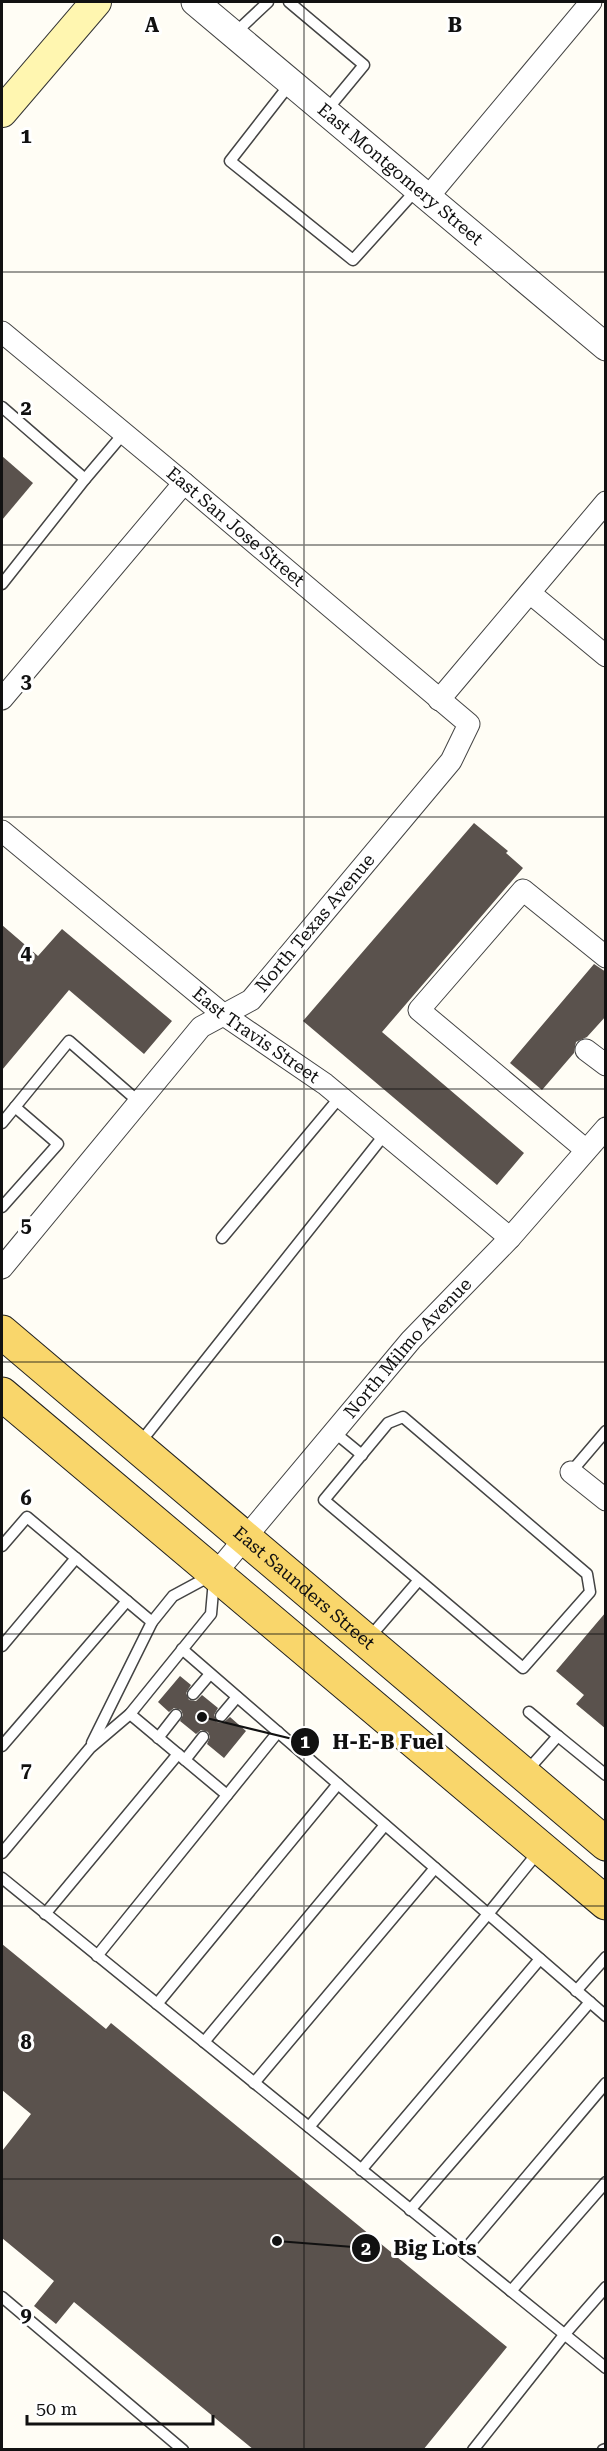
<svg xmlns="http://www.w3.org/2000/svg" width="607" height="2451" font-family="'Roboto Serif',serif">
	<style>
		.building { fill: #5a524d }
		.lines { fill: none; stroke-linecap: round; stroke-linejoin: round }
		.service-casing { stroke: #444; stroke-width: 13 }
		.minor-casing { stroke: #444; stroke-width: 23 }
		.tertiary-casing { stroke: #444; stroke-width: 29 }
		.secondary-casing { stroke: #333; stroke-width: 32 }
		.primary-casing { stroke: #222; stroke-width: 35 }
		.service { stroke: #fff; stroke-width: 10 }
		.minor { stroke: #fff; stroke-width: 21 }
		.tertiary { stroke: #fff; stroke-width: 27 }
		.secondary { stroke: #fff6b0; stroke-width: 30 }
		.primary { stroke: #f9d66b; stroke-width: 33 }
		.grid { fill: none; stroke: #111; stroke-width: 1.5; stroke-opacity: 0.55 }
		.labels { text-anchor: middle; stroke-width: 6; stroke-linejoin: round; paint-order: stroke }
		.street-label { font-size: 18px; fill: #111; stroke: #fff }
		.grid-label { font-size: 20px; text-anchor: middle; font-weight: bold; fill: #111; stroke: #fff; stroke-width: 6; stroke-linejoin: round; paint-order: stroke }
		.leader { fill: none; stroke: #111; stroke-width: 2 }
		.callout-dot { fill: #111; stroke: #fff; stroke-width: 2 }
		.mark-label { font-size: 18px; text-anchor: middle; font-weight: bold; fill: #fff }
		.callout-label { font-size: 20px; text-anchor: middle; font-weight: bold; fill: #111; stroke: #fff; stroke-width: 6; stroke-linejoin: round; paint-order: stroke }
	</style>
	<rect width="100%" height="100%" fill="#fffdf5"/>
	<g class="building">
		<polygon points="2,456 33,483 2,520"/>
		<polygon points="474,823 508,851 506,853 523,868 382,1032 524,1153 497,1185 303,1021"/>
		<polygon points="2,925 38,956 62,929 172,1021 144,1054 69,990 2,1070"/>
		<polygon points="594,964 606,972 606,1016 587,1037 576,1042 574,1053 542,1090 510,1063"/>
		<polygon points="606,1612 606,1729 576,1704 584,1695 556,1671"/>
		<polygon points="180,1676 191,1685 186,1693 189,1700 196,1701 202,1695 218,1708 214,1715 217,1722 223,1723 230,1717 246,1731 224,1758 207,1744 210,1737 208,1732 201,1730 196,1734 180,1721 183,1715 181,1710 174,1708 169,1712 158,1702"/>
		<polygon points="2,1944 106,2029 111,2023 507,2347 423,2450 254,2450 74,2302 56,2324 34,2306 54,2281 2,2238 2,2151 31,2114 2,2090"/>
	</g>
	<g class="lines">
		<g class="service-casing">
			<g id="service">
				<polyline points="289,2 364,65 326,111"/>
				<polyline points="234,34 268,2"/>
				<polyline points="290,84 230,161 353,260 417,189"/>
				<polyline points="2,407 85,479 2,584"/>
				<polyline points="85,479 124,433"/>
				<polyline points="2,1123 69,1041 139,1102"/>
				<polyline points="2,1207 58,1144 15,1107"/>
				<polyline points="222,1238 340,1097"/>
				<polyline points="334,1432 362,1455"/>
				<polyline points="139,1444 385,1134"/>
				<polyline points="571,1472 606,1431"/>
				<polyline points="2,1546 27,1517 152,1622"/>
				<polyline points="369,1638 419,1580 523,1668 590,1592 587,1574 403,1417 388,1423 324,1500 419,1580"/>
				<polyline points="2,1646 76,1558"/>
				<polyline points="182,1649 606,2016"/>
				<polyline points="193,1694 210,1674"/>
				<polyline points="130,1714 227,1795"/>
				<polyline points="221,1716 237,1697"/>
				<polyline points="558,1736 606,1775"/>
				<polyline points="158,1738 176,1715"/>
				<polyline points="92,1743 152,1622 173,1596 212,1575"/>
				<polyline points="2,1746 127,1601"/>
				<polyline points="185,1760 203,1737"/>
				<polyline points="526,1772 558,1736 529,1712"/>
				<polyline points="2,1853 90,1748 130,1714 211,1614 214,1580"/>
				<polyline points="2,1878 606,2368"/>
				<polyline points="45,1914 178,1754"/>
				<polyline points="97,1956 278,1732"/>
				<polyline points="576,1991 606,1957"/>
				<polyline points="157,2004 338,1784"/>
				<polyline points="204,2042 385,1825"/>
				<polyline points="254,2083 435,1868"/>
				<polyline points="309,2127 488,1914 539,1851"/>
				<polyline points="361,2170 540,1959"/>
				<polyline points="410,2210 590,2002"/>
				<polyline points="463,2252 606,2083"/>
				<polyline points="511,2291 606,2182"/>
				<polyline points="2,2297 183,2450"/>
				<polyline points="473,2450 564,2335 606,2287"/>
				<polyline points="603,2450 606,2449"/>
			</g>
		</g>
		<g class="minor-casing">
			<g id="minor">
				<polyline points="428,197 591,2"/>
				<path id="s1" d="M2 332 184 483 469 724 451 761 251 1000 201 1027 2 1268"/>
				<polyline points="530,593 606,656"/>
				<polyline points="2,699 184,483"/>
				<polyline points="439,700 606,502"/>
				<path id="s2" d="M2 831 224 1015 325 1084 510 1238"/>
				<polyline points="586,1050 606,1065"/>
				<polyline points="586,1150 419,1010 523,890 606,957"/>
				<polyline points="571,1472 606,1500"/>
				<path id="s3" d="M215 1574 411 1340 510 1238 606 1128"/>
			</g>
		</g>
		<g class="tertiary-casing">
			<g id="tertiary">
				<path id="s4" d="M195 2 606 347"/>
			</g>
		</g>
		<g class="secondary-casing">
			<polyline id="secondary" points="2,112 96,2"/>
		</g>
		<g class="primary-casing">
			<g id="primary">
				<path id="s5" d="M2 1332 606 1844"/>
				<polyline points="2,1394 606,1903"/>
			</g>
		</g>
		<use href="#service" class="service"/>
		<use href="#minor" class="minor"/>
		<use href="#tertiary" class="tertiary"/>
		<use href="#secondary" class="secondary"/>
		<use href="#primary" class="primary"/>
	</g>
	<path class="grid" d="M304 2V2450M2 272H606M2 545H606M2 817H606M2 1089H606M2 1362H606M2 1634H606M2 1906H606M2 2179H606"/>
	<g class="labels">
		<g class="street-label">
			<text dy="6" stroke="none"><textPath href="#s4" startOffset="268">East Montgomery Street</textPath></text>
			<text dy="6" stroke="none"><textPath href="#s1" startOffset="304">East San Jose Street</textPath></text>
			<text transform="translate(315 923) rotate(-50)" y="6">North Texas Avenue</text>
			<text dy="6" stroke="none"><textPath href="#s2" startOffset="326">East Travis Street</textPath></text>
			<text dy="6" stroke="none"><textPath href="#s3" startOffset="297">North Milmo Avenue</textPath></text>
			<text dy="6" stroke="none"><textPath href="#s5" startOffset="396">East Saunders Street</textPath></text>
		</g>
	</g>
	<g class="grid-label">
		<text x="152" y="32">A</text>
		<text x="455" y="32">B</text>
		<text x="26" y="143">1</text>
		<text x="26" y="415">2</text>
		<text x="26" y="688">3</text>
		<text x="26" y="960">4</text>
		<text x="26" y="1232">5</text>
		<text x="26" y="1505">6</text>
		<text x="26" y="1777">7</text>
		<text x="26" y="2049">8</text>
		<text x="26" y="2322">9</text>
	</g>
	<path class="leader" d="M202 1717L305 1742M277 2241L366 2248"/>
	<g class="callout-dot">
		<circle cx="202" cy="1717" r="6"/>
		<circle cx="277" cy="2241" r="6"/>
		<circle cx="305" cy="1742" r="15"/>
		<circle cx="366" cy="2248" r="15"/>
	</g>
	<g class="mark-label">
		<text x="305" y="1748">1</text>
		<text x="366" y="2255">2</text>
	</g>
	<g class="callout-label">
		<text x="388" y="1749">H-E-B Fuel</text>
		<text x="435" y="2255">Big Lots</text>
	</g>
	<rect width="607" height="2451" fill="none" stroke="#111111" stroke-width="6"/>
	<path d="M27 2415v9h186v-9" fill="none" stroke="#111111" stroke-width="3"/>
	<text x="36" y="2415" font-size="18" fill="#111111" stroke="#ffffff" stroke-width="4.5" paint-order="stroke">50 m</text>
</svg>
